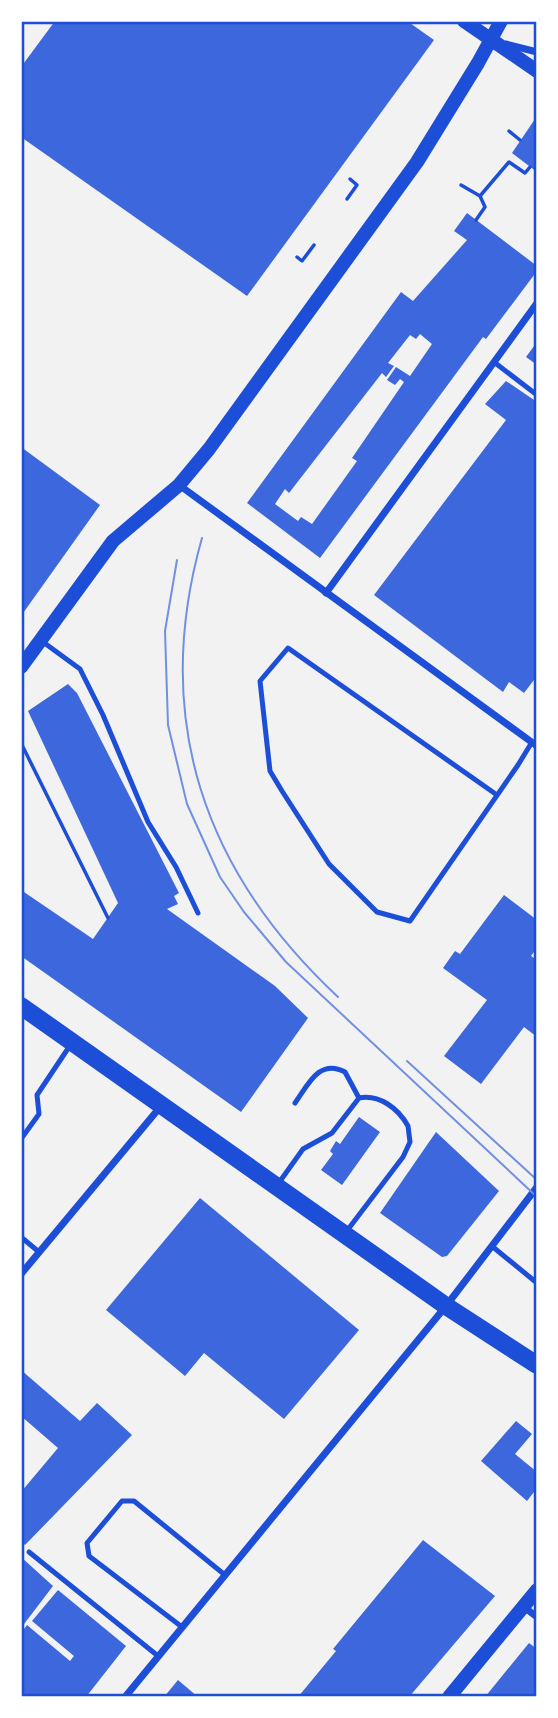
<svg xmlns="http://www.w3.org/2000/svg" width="558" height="1718" font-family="'PT Serif',serif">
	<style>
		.building { fill: #3d67dc; fill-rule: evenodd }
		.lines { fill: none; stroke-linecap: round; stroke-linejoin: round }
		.path { stroke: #1d4ed8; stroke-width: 3.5 }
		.service { stroke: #1d4ed8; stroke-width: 5 }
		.minor { stroke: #1d4ed8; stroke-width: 7 }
		.secondary { stroke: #1d4ed8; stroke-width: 14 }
		.primary { stroke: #1d4ed8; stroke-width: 18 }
		.tram { stroke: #7290e2; stroke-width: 2 }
		.neatline { fill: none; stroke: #1d4ed8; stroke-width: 2.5 }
	</style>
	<rect width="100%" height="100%" fill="#f2f2f2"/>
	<g class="building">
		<polygon points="55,21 407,21 434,40 247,296 21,137 21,67"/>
		<polygon points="537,116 537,172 512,153"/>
		<path d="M467 213 537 266V271L486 339 483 337 320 558 247 503 401 292 413 301 467 240 454 231ZM420 334 432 344 410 376 396 367 387 380 395 385 400 379 404 382 352 458 357 461 312 524 301 517 298 521 275 504 285 489 289 493 382 373 386 377 394 366 388 363 410 335 416 339Z"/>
		<polygon points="537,342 537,365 526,357"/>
		<polygon points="506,381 537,402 537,676 524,693 509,682 503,692 374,595 506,420 485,404"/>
		<polygon points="21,447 100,505 21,616"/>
		<polygon points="68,684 77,693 179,893 174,896 178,904 167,909 275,986 308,1018 241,1112 21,956 21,890 93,939 118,903 28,711"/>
		<polygon points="504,895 537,920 537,948 531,956 537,960 537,1037 524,1027 481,1084 444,1056 487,1000 443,968 455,951 460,954"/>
		<polygon points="359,1117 380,1132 342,1185 321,1170 333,1154 330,1151 336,1141 340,1144"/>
		<polygon points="436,1132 499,1191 447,1256 442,1257 380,1213"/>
		<polygon points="200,1198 359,1330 284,1419 204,1353 185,1376 106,1310"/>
		<polygon points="21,1370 80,1421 97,1403 132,1435 25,1545 21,1542 21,1492 58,1448 21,1416"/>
		<polygon points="516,1421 532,1434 515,1454 537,1472 537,1488 527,1501 481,1461"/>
		<polygon points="423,1540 495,1596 409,1697 298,1697 336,1651 333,1649"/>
		<polygon points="21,1557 53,1586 21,1628"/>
		<polygon points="58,1590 126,1646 86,1697 21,1697 21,1633 27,1625 70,1661 74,1656 32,1621"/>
		<polygon points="529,1643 537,1649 537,1697 485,1697"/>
		<polygon points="178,1680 198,1697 164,1697"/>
	</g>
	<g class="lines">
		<g class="path">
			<polyline points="509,131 520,140"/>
			<polyline points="461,185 480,196 485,207 476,220"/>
			<polyline points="480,196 509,162 525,173 530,167"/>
			<polyline points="347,199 357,185 350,179"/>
			<polyline points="297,257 302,261 314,245"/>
			<polyline points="21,743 108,918"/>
		</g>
		<g class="service">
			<polyline points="494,362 537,395"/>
			<polyline points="43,642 80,669 103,715 148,822 176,867 198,913"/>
			<polyline points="497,795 288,648 260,681 270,771 282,791 329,864 377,912 410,921 518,765 532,742"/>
			<path d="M295 1103C308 1085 319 1058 345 1072L359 1098"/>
			<polyline points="21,1139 39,1114 37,1095 71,1044"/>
			<path d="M278 1184 303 1149 332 1133 359 1098C379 1094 398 1108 408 1126L410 1142 403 1157 346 1232"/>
			<polyline points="21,1237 39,1252"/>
			<polyline points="493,1247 537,1283"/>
			<polyline points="29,1552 158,1656"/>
			<polyline points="182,1627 89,1556 87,1543 122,1501 134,1501 225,1575"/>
		</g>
		<g class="minor">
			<polyline points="506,44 537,52"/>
			<polyline points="179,485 537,746"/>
			<polyline points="326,593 537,303"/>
			<polyline points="21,1274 161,1106"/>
			<polyline points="524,1607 537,1617"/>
			<polyline points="125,1697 446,1306 537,1187"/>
		</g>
		<g class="secondary">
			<polyline points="464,21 537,71"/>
			<polyline points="21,667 113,541 179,485 209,449 417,162 478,63 501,21"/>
			<polyline points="449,1697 537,1590"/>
		</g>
		<polyline class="primary" points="21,1006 446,1306 537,1365"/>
		<g class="tram">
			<path d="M202 538C151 718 203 871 338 997"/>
			<polyline points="177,560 165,631 168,725 187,804 220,877 244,912 286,962 537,1197"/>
			<polyline points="407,1061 537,1180"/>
		</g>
	</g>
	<rect width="558" height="1718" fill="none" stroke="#ffffff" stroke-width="46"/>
	<rect x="23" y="23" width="512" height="1672" class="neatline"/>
</svg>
